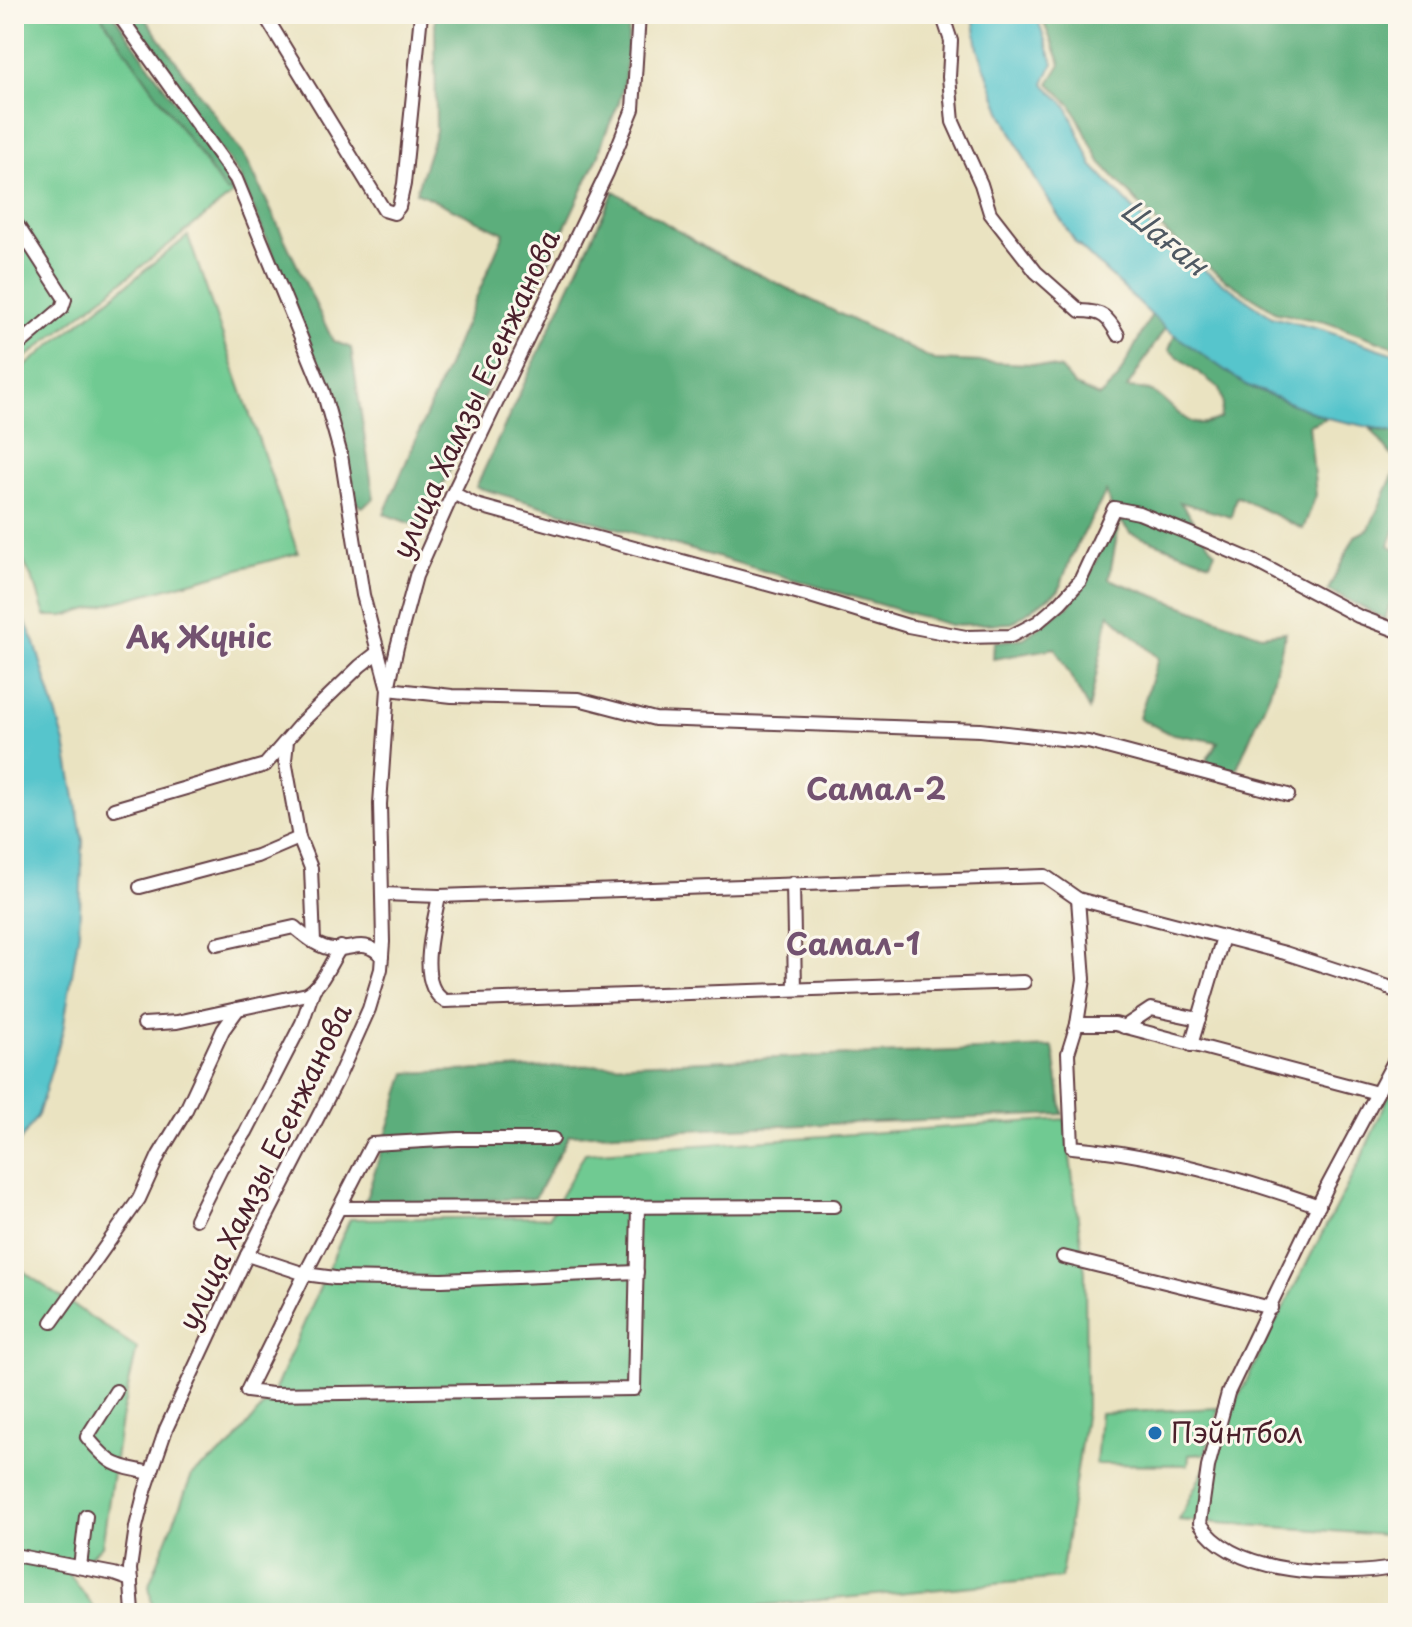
<svg xmlns="http://www.w3.org/2000/svg" width="1412" height="1627" font-family="'Playpen Sans',sans-serif">
	<style>
		.green { fill: #70ca92; stroke: #5d745e; stroke-width: 2 }
		.forest { fill: #5cae7c; stroke: #536654; stroke-width: 2 }
		.water { fill: #57c5cc; stroke: #50727c; stroke-width: 2 }
		.lines { fill: none; stroke-linecap: round; stroke-linejoin: round }
		.minor-casing { stroke: #623c42; stroke-width: 16 }
		.minor { stroke: #fff; stroke-width: 12 }
		.poi-dot { fill: #1f6fb2; stroke: #fbf7ec; stroke-width: 3 }
		.labels { text-anchor: middle; stroke-width: 6; stroke-linejoin: round; paint-order: stroke }
		.street-label { font-size: 28px; fill: #4a1f2b; stroke: #fbf7ec }
		.poi-label { font-size: 28px; fill: #4a1f2b; stroke: #fbf7ec; text-anchor: start }
		.water-label { font-size: 30px; font-style: italic; fill: #4f5963; stroke: #fbf7ec }
		.neighbourhood-label { font-size: 30px; font-weight: bold; fill: #735270; stroke: #fbf7ec }
	</style>
	<rect width="100%" height="100%" fill="#fbf7ec"/>
	<filter id="ink" filterUnits="userSpaceOnUse"><feTurbulence type="fractalNoise" baseFrequency=".0125" numOctaves="2"/><feDisplacementMap in="SourceGraphic" scale="16" xChannelSelector="R" yChannelSelector="G"/><feConvolveMatrix kernelMatrix="1 2 1 2 8 2 1 2 1" color-interpolation-filters="sRGB"/></filter>
	<filter id="wash" filterUnits="userSpaceOnUse"><feTurbulence type="fractalNoise" baseFrequency=".006" numOctaves="4" result="noise"/><feDisplacementMap in="SourceGraphic" scale="32" xChannelSelector="R" yChannelSelector="G"/><feGaussianBlur stdDeviation="1.8" result="paint"/><feColorMatrix in="noise" values="0 0 0 0 0 0 0 0 0 0 0 0 0 0 0 0 0 1.4 0 .05"/><feComposite in="paint" operator="in"/></filter>
	<g filter="url(#wash)">
		<rect width="100%" height="100%" fill="#eae3c1"/>
		<g class="green">
			<polygon points="14,14 106,14 233,194 14,367"/>
			<polygon points="188,236 298,553 64,616 45,616 36,587 14,542 14,375"/>
			<polygon points="1398,1075 1398,1536 1179,1520 1265,1343 1359,1163"/>
			<polygon points="1065,1119 1085,1272 1086,1409 1061,1578 676,1613 153,1613 149,1585 192,1475 230,1447 273,1394 350,1219 549,1217 585,1153"/>
			<polygon points="14,1263 31,1277 137,1348 121,1419 102,1546 69,1574 98,1613 14,1613"/>
			<polygon points="1219,1408 1205,1454 1189,1455 1188,1465 1096,1464 1100,1413"/>
		</g>
		<g class="forest">
			<polygon points="100,14 113,14 230,180 233,190 226,192"/>
			<polygon points="126,14 142,14 247,160 333,341 351,348 374,499 362,507 352,500 345,441 300,318 240,177"/>
			<path d="M435 14H630C627 42 628 75 619 102 612 122 603 133 599 155L422 528 384 514 504 233 416 192 436 131Z"/>
			<polygon points="1040,14 1398,14 1398,348 1325,322 1278,313 1227,281 1169,236 1100,162 1072,106 1049,83 1061,64"/>
			<path d="M614 191 709 250 934 360 1032 364 1061 369 1074 385 1099 397 1117 380 1152 314 1165 328 1127 388C1134 389 1146 388 1153 392 1178 406 1185 436 1220 418L1223 402 1219 388 1169 350 1175 334 1246 385 1327 418 1309 425 1316 495 1303 529 1236 496 1231 517 1180 502 1215 552 1210 563 1130 533 1120 520 1109 579 1261 635 1286 632 1270 692 1233 777 1205 772 1208 757 1218 742 1168 733 1139 718 1158 658 1109 614 1089 710 1055 648 993 659 994 642 1024 638 1069 605 1086 584 1115 517 1106 492 1071 557 1059 590 1012 623 950 625 476 487Z"/>
			<polygon points="1371,429 1398,433 1398,521 1389,545 1398,551 1398,585 1385,619 1328,590 1355,536 1369,529 1398,464"/>
			<polygon points="1053,1047 1063,1114 569,1135 535,1198 364,1205 406,1073"/>
		</g>
		<g class="water">
			<polygon points="973,14 1036,14 1053,63 1044,84 1067,106 1092,165 1166,244 1272,317 1322,330 1398,355 1398,433 1327,418 1246,385 1165,328 1075,242 1034,177 1001,111 978,49"/>
			<polygon points="14,597 35,643 65,743 83,841 79,931 63,1030 38,1115 14,1150"/>
		</g>
	</g>
	<g filter="url(#ink)">
		<g class="lines">
			<g class="minor-casing">
				<g id="minor">
					<polyline points="118,14 236,179 323,391 341,455 363,595 388,689 452,696 578,699 655,719 980,730 1088,742 1288,795"/>
					<polyline points="264,14 384,210 394,213 399,207 404,184 421,14"/>
					<path d="M942 14 951 41 949 77 953 122 981 184 990 213 1036 272 1080 311C1103 311 1108 317 1118 335"/>
					<polyline points="14,220 65,299 62,308 14,349"/>
					<polyline points="453,493 476,505 807,595 908,626 966,637 1011,636 1038,622 1060,603 1080,581 1114,508 1139,513 1188,533 1256,562 1358,616 1398,631"/>
					<polyline points="287,741 285,760 299,838 311,868 314,942"/>
					<polyline points="114,809 265,765 303,721 360,666 378,652"/>
					<polyline points="793,883 795,989"/>
					<polyline points="140,887 257,856 299,838"/>
					<polyline points="382,894 439,896 1045,876 1078,899 1285,953 1386,986 1398,993"/>
					<path d="M439 896C434 923 415 985 445 1001L1024 982"/>
					<path d="M1078 899 1084 979 1077 1024 1068 1053 1072 1147C1155 1154 1240 1178 1319 1206"/>
					<path d="M217 944 294 927C305 936 318 948 333 949 355 950 363 938 382 956"/>
					<path d="M144 1024 177 1022 307 994C323 985 330 962 341 947"/>
					<polyline points="1077,1024 1115,1024 1377,1093"/>
					<polyline points="1124,1027 1151,1009 1199,1019"/>
					<polyline points="1191,1045 1223,937"/>
					<path d="M1398 1054 1328 1185 1228 1393 1208 1467 1200 1523C1234 1577 1342 1578 1398 1567"/>
					<polyline points="553,1139 458,1139 372,1144 305,1274 247,1391 272,1394 634,1389 638,1206"/>
					<polyline points="340,1208 834,1206"/>
					<polyline points="196,1219 221,1169 246,1132 302,1023 313,991"/>
					<polyline points="247,1255 305,1274 335,1278 442,1280 637,1272"/>
					<polyline points="1063,1257 1271,1308"/>
					<polyline points="52,1322 139,1199 159,1155 185,1112 223,1030 238,1009"/>
					<path d="M116 1391 87 1437C111 1466 115 1466 151 1473"/>
					<polyline points="14,1555 114,1574 131,1580"/>
					<polyline points="80,1567 86,1516"/>
					<polyline points="133,1613 130,1569 136,1527 145,1491 166,1429 247,1255 338,1078 369,1009 381,969 383,942 380,804 388,689 397,647 416,576 453,493 607,173 633,109 639,14"/>
				</g>
			</g>
			<use href="#minor" class="minor"/>
		</g>
	</g>
	<circle class="poi-dot" cx="1155" cy="1433" r="8"/>
	<g class="labels">
		<g class="street-label">
			<text transform="translate(476 394) rotate(-65)" y="10">улица Хамзы Есенжанова</text>
			<text transform="translate(265 1167) rotate(-64)" y="10">улица Хамзы Есенжанова</text>
		</g>
		<g class="poi-label">
			<text x="1171" y="1443">Пэйнтбол</text>
		</g>
		<g class="water-label">
			<text transform="translate(1164 238) rotate(39)" y="10">Шаған</text>
		</g>
		<g class="neighbourhood-label">
			<text x="199" y="648">Ақ Жүніс</text>
			<text x="876" y="800">Самал-2</text>
			<text x="853" y="955">Самал-1</text>
		</g>
	</g>
	<rect width="1412" height="1627" fill="none" stroke="#fbf7ec" stroke-width="48"/>
</svg>
